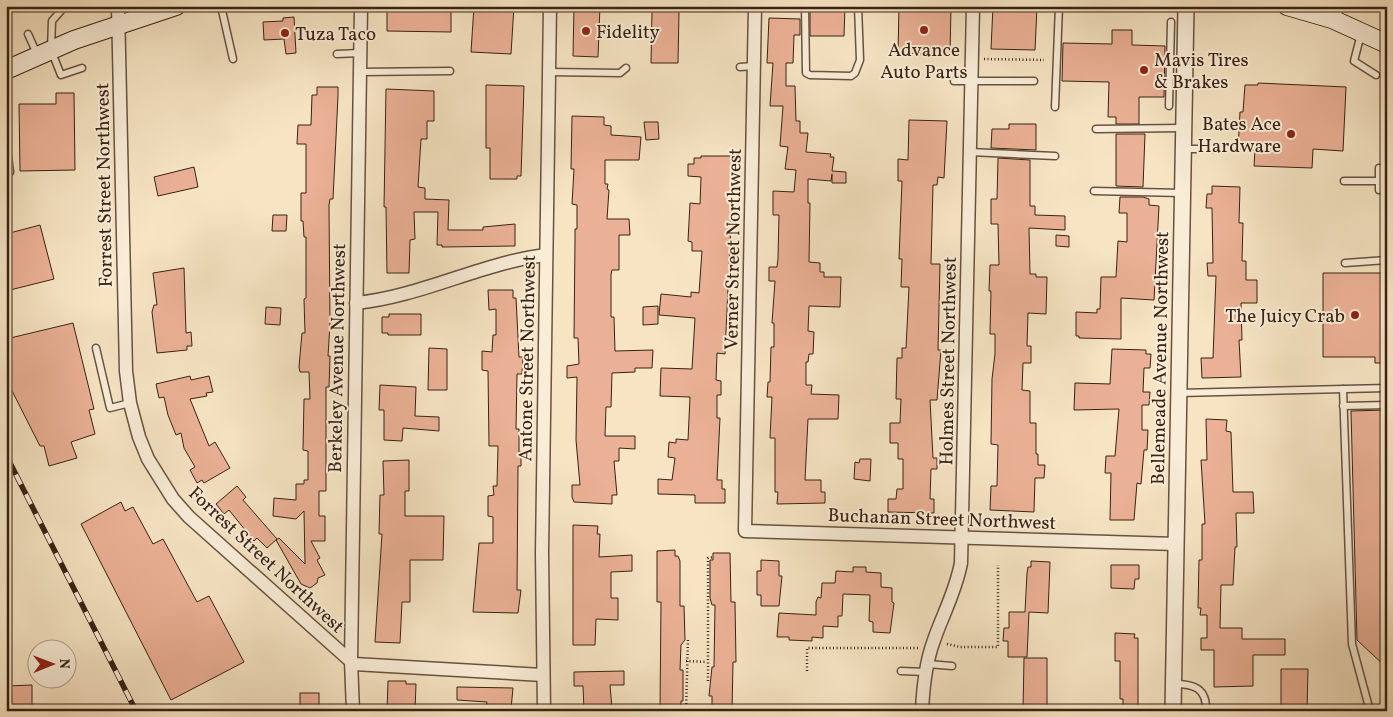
<svg xmlns="http://www.w3.org/2000/svg" width="1393" height="717" font-family="Vollkorn,serif">
	<style>
		.building { fill: #ebb196; stroke: #392214 }
		.lines { fill: none; stroke-linecap: round; stroke-linejoin: round }
		.service-casing { stroke: #685240; stroke-width: 9 }
		.minor-casing { stroke: #685240; stroke-width: 15 }
		.tertiary-casing { stroke: #685240; stroke-width: 18 }
		.secondary-casing { stroke: #392214; stroke-width: 20 }
		.path { stroke: #392214; stroke-width: 2.5; stroke-dasharray: 1 2.5; stroke-linecap: butt }
		.service { stroke: #f9edd8; stroke-width: 6 }
		.minor { stroke: #f9edd8; stroke-width: 12 }
		.tertiary { stroke: #f9edd8; stroke-width: 15 }
		.secondary { stroke: #f9edd8; stroke-width: 18 }
		.rail-casing { stroke: #392214; stroke-width: 5.5 }
		.rail { stroke: #f9edd8; stroke-width: 4; stroke-dasharray: 11; stroke-linecap: butt }
		.poi-dot { fill: #8f2418; stroke: #f9edd8; stroke-width: 2 }
		.labels { text-anchor: middle; stroke-width: 4; stroke-linejoin: round; paint-order: stroke }
		.poi-label { font-size: 19px; fill: #392214; stroke: #f9edd8; text-anchor: start }
		.street-label { font-size: 19px; fill: #392214; stroke: #f9edd8 }
	</style>
	<rect width="100%" height="100%" fill="#f6e4c3"/>
	<filter id="stains"><feTurbulence type="fractalNoise" baseFrequency=".004" numOctaves="4"/><feColorMatrix values="0 0 0 0 .2 0 0 0 0 .09 0 0 0 0 .02 0 0 0 .5 -.17"/></filter>
	<radialGradient id="worn" r=".72"><stop offset=".6" stop-color="#630" stop-opacity="0"/><stop offset="1" stop-color="#630" stop-opacity=".3"/></radialGradient>
	<g class="building">
		<polygon points="387,6 451,7 451,32 387,31"/>
		<polygon points="474,6 514,6 511,54 471,52"/>
		<polygon points="574,6 600,6 598,57 573,56"/>
		<polygon points="810,6 845,6 844,36 810,36"/>
		<polygon points="899,6 951,6 950,55 898,53"/>
		<polygon points="993,6 1037,7 1035,50 991,49"/>
		<polygon points="652,11 679,11 678,63 651,63"/>
		<polygon points="294,17 296,53 286,54 284,39 264,40 263,22 283,21 283,18"/>
		<polygon points="769,18 800,19 800,35 794,35 793,63 786,63 786,86 795,86 796,121 800,121 800,133 808,133 806,152 831,154 830,157 834,157 832,171 846,172 846,183 832,183 832,174 831,181 808,179 808,203 810,203 809,262 820,263 820,272 824,272 824,277 841,277 840,307 809,306 808,331 814,332 813,354 809,354 808,362 806,362 806,385 812,385 811,394 839,395 838,419 808,419 805,480 821,480 821,492 825,492 825,503 777,504 778,492 775,492 775,438 770,438 772,397 767,397 768,382 770,382 771,347 774,347 774,323 772,323 775,281 769,281 769,267 777,267 778,259 779,215 773,215 773,191 794,192 796,170 785,169 788,147 780,146 783,106 770,106 773,63 767,63"/>
		<polygon points="1112,30 1132,30 1132,45 1165,46 1164,97 1139,97 1139,124 1116,124 1116,117 1108,117 1109,82 1062,81 1063,43 1112,44"/>
		<polygon points="1258,83 1346,87 1343,151 1313,149 1312,168 1254,166 1255,150 1238,149 1240,112 1243,112 1245,85 1258,85"/>
		<polygon points="486,85 524,86 521,176 517,176 517,179 490,179 490,148 486,148"/>
		<polygon points="317,87 338,87 338,96 333,199 330,199 329,205 330,324 328,356 330,356 329,387 326,387 326,491 319,491 319,516 325,516 325,541 311,541 320,558 317,560 325,575 318,578 317,583 310,588 301,584 276,540 279,538 305,564 304,511 296,519 273,516 274,498 296,500 296,484 304,484 304,480 308,480 308,451 303,450 304,399 310,399 309,372 300,372 299,367 302,333 305,333 304,299 306,298 306,237 304,237 303,221 301,221 301,193 306,193 306,144 297,144 298,125 311,125 312,95 317,95"/>
		<polygon points="386,89 434,91 434,121 427,121 427,139 421,139 418,187 425,188 425,199 449,200 448,230 483,230 483,227 515,224 515,246 442,247 442,245 437,245 438,212 414,212 415,239 410,240 409,273 387,273 386,207 384,207"/>
		<polygon points="56,93 74,93 75,170 20,171 19,104 56,104"/>
		<polygon points="572,116 604,117 604,125 611,126 611,135 641,137 639,160 605,160 605,184 608,184 607,189 609,190 607,219 629,219 630,235 619,235 619,270 612,270 611,275 611,317 614,317 615,351 653,350 652,368 635,368 635,372 612,373 611,407 606,407 605,436 635,436 635,449 619,448 619,461 614,461 617,495 612,495 612,504 574,502 572,497 572,485 580,485 576,440 577,377 567,378 567,366 579,364 578,338 574,338 575,241 575,229 577,229 577,205 572,204 574,169 571,169"/>
		<polygon points="909,120 947,121 944,178 938,177 937,185 933,185 931,264 940,264 938,350 941,350 937,400 930,400 933,458 937,458 937,469 931,469 930,499 934,499 934,513 888,512 888,499 896,499 897,489 903,489 903,459 898,459 898,443 890,443 890,423 900,423 901,399 896,399 897,358 902,358 902,348 906,348 909,287 901,287 902,259 899,259 902,181 898,181 898,159 908,160"/>
		<polygon points="644,122 658,122 659,139 646,140"/>
		<polygon points="1009,124 1036,124 1036,150 991,148 992,129 1009,129"/>
		<polygon points="1116,134 1145,134 1143,187 1116,186"/>
		<polygon points="701,156 734,156 725,354 717,353 716,380 721,381 721,395 717,395 717,418 720,418 717,480 722,480 722,489 725,489 725,503 695,503 695,495 658,494 658,479 672,480 675,458 668,457 669,442 676,443 676,439 688,440 690,397 660,396 661,368 692,369 695,318 659,315 661,294 691,297 691,292 699,293 702,251 692,251 692,242 688,241 690,203 700,204 701,177 688,176 688,164 694,164 694,158 701,158"/>
		<polygon points="998,158 1030,160 1030,206 1035,206 1035,215 1065,216 1065,230 1029,228 1030,274 1036,274 1036,277 1047,277 1046,314 1028,313 1027,346 1031,346 1031,363 1023,363 1022,390 1030,391 1030,423 1036,423 1036,454 1038,454 1038,465 1045,465 1044,478 1035,478 1034,512 990,510 991,486 997,486 998,445 991,444 992,379 995,354 995,334 990,334 991,291 989,291 990,265 999,265 998,224 991,224 991,199 997,199"/>
		<polygon points="194,167 198,187 158,196 154,177"/>
		<polygon points="1212,186 1240,187 1239,223 1243,223 1242,261 1246,261 1246,280 1257,280 1257,303 1241,303 1242,340 1239,340 1241,377 1202,378 1201,358 1213,358 1216,276 1208,276 1207,263 1213,263 1212,208 1206,208 1207,194 1212,194"/>
		<polygon points="1120,197 1143,197 1149,199 1149,205 1159,206 1154,300 1121,298 1121,339 1079,338 1079,336 1076,336 1076,312 1097,313 1097,309 1100,309 1101,277 1116,277 1118,241 1127,242 1127,213 1119,213"/>
		<polygon points="273,215 287,215 286,231 272,231"/>
		<polygon points="40,225 54,279 6,291 6,234"/>
		<polygon points="1056,235 1069,236 1069,247 1056,246"/>
		<polygon points="184,268 186,333 191,332 192,346 187,346 187,350 157,353 152,312 154,305 157,305 153,273"/>
		<polygon points="1323,273 1387,273 1387,363 1375,363 1375,357 1323,357"/>
		<polygon points="488,290 513,290 513,298 516,298 519,357 523,357 522,374 517,374 516,429 519,429 519,452 521,452 521,466 518,466 517,590 521,590 518,613 473,612 479,543 493,543 493,517 488,516 488,496 494,495 493,486 497,486 498,446 489,446 488,371 482,370 482,351 492,352 493,335 496,335 496,309 489,310"/>
		<polygon points="658,306 658,324 643,325 643,307"/>
		<polygon points="266,307 281,308 280,325 265,324"/>
		<polygon points="389,314 421,314 421,335 388,335 388,333 382,333 382,317 389,317"/>
		<polygon points="73,323 94,409 89,410 95,434 71,442 77,458 49,466 44,446 40,446 6,379 6,339"/>
		<polygon points="429,348 447,349 447,390 428,390"/>
		<polygon points="1112,349 1146,350 1146,354 1151,354 1150,368 1144,368 1143,392 1150,392 1149,405 1142,405 1142,430 1148,430 1147,450 1144,450 1141,484 1137,483 1134,520 1110,520 1111,473 1105,473 1106,456 1115,456 1119,409 1074,410 1075,383 1110,384"/>
		<polygon points="190,376 191,380 209,376 213,392 206,393 207,396 190,399 209,446 215,442 230,468 204,483 202,480 197,483 190,470 195,467 184,448 181,433 176,435 168,415 164,397 159,398 156,384"/>
		<polygon points="380,385 416,387 415,416 439,417 439,431 403,428 402,441 384,440 384,410 379,410"/>
		<polygon points="1387,410 1387,668 1357,640 1351,411"/>
		<polygon points="1206,419 1227,420 1226,431 1231,432 1233,492 1253,492 1254,513 1236,513 1237,547 1235,547 1233,585 1221,585 1220,628 1242,628 1242,639 1285,639 1285,655 1253,655 1253,686 1214,687 1214,650 1201,650 1201,638 1207,638 1207,615 1200,615 1201,608 1198,608 1199,560 1202,560 1202,524 1205,524 1201,460 1207,460"/>
		<polygon points="860,459 871,459 870,481 854,479 855,462 859,463"/>
		<polygon points="409,460 409,491 405,491 405,516 444,516 443,560 410,560 410,602 402,602 400,643 375,642 382,534 379,534 380,495 384,495 383,461"/>
		<polygon points="237,486 246,497 243,500 277,539 267,548 257,538 254,541 229,510 224,514 216,504"/>
		<polygon points="121,502 125,511 133,507 153,544 163,539 197,602 209,596 244,662 171,700 81,524"/>
		<polygon points="573,525 598,526 597,534 600,534 599,557 632,555 632,571 611,572 611,598 618,598 618,620 596,619 595,645 573,645"/>
		<polygon points="675,550 675,556 678,556 680,561 680,606 684,606 685,640 681,645 680,670 683,670 683,701 681,701 681,706 678,706 678,711 660,711 661,602 657,602 657,551"/>
		<polygon points="713,553 730,553 731,602 735,602 736,662 733,662 732,711 712,711 712,696 709,696 712,667 714,667 715,605 712,605 710,598 710,560 713,560"/>
		<polygon points="761,560 779,561 779,576 782,576 779,606 761,606 761,595 757,595 757,571 761,571"/>
		<polygon points="1031,561 1050,562 1048,613 1029,612 1027,657 1008,657 1008,641 1003,641 1004,628 1009,628 1009,612 1025,612 1027,573 1028,567 1031,567"/>
		<polygon points="1111,565 1139,565 1139,579 1135,579 1134,589 1111,588"/>
		<polygon points="853,567 866,567 866,572 881,573 881,587 892,588 892,602 894,603 890,633 873,632 873,622 869,621 870,595 843,594 842,616 838,616 838,627 823,626 823,638 812,637 812,641 789,640 789,637 777,637 779,613 816,615 816,602 818,597 821,598 822,583 835,583 836,571 853,572"/>
		<polygon points="1115,633 1135,634 1134,638 1138,638 1138,711 1123,711 1123,699 1120,699 1120,661 1115,661"/>
		<polygon points="1024,658 1047,658 1047,710 1023,710"/>
		<polygon points="1281,669 1308,669 1307,711 1281,711"/>
		<polygon points="624,671 624,685 610,685 612,709 584,710 583,686 574,686 574,672"/>
		<polygon points="388,681 406,681 406,684 416,684 415,711 387,711"/>
		<polygon points="32,685 32,711 6,711 6,686"/>
		<polygon points="457,687 513,688 511,709 486,708 487,702 457,700"/>
		<rect x="300" y="693" width="19" height="18"/>
	</g>
	<g class="lines">
		<g class="service-casing">
			<g id="service">
				<polyline points="65,6 52,21 51,50 61,75 82,68"/>
				<polyline points="221,6 233,59"/>
				<polyline points="805,6 806,73 810,75 851,76 855,73 860,60 858,6"/>
				<polyline points="1336,19 1341,6"/>
				<polyline points="28,34 37,54"/>
				<polyline points="1361,34 1354,61 1376,75"/>
				<polyline points="337,54 360,53"/>
				<polyline points="740,67 754,66"/>
				<polyline points="360,72 450,71"/>
				<polyline points="549,72 620,73 626,68"/>
				<polyline points="954,81 1034,81"/>
				<polyline points="1169,106 1171,22"/>
				<polyline points="1055,107 1059,6"/>
				<polyline points="1096,129 1183,128"/>
				<polyline points="6,141 10,172 6,174"/>
				<polyline points="1183,149 1215,149"/>
				<polyline points="970,152 1055,156"/>
				<polyline points="1344,181 1387,181"/>
				<polyline points="1379,190 1379,168"/>
				<polyline points="1094,191 1182,193"/>
				<polyline points="1345,263 1387,260"/>
				<polyline points="96,348 110,408 130,403"/>
				<polyline points="1343,389 1352,644 1370,711"/>
				<polyline points="1179,393 1387,388"/>
				<polyline points="1343,406 1387,405"/>
				<polyline points="928,664 952,666"/>
				<polyline points="901,671 926,672"/>
				<path d="M1174 684C1194 684 1207 688 1206 711"/>
			</g>
		</g>
		<g class="minor-casing">
			<g id="minor">
				<polyline points="118,6 126,371 130,403 139,437 148,459 173,499 189,517 354,664 543,675"/>
				<polyline points="755,6 745,531 1176,544"/>
				<path d="M356 303C420 297 484 262 546 255"/>
				<polyline points="353,711 351,661 361,6"/>
				<polyline points="544,711 542,553 550,6"/>
				<path d="M922 711C923 689 925 669 931 649 940 619 955 595 961 563L973 6"/>
			</g>
		</g>
		<g class="tertiary-casing">
			<polyline id="tertiary" points="1173,711 1186,6"/>
		</g>
		<g class="secondary-casing">
			<g id="secondary">
				<polyline points="1287,6 1332,19 1387,44"/>
				<polyline points="6,70 74,40 176,6"/>
			</g>
		</g>
		<g class="path">
			<polyline points="984,59 1044,60"/>
			<polyline points="947,644 960,647 998,647 998,565"/>
			<polyline points="686,661 707,662"/>
			<polyline points="807,671 807,648 918,648"/>
			<polyline points="708,681 708,558 713,557"/>
			<polyline points="686,711 688,638"/>
		</g>
		<use href="#service" class="service"/>
		<use href="#minor" class="minor"/>
		<use href="#tertiary" class="tertiary"/>
		<use href="#secondary" class="secondary"/>
		<g class="rail-casing">
			<polyline id="rail" points="6,455 136,711"/>
		</g>
		<use href="#rail" class="rail"/>
	</g>
	<g class="poi-dot">
		<circle cx="924" cy="30" r="5"/>
		<circle cx="586" cy="31" r="5"/>
		<circle cx="285" cy="33" r="5"/>
		<circle cx="1144" cy="70" r="5"/>
		<circle cx="1291" cy="134" r="5"/>
		<circle cx="1355" cy="315" r="5"/>
	</g>
	<g class="labels">
		<g class="poi-label">
			<text x="596" y="38">Fidelity</text>
			<text x="295" y="40">Tuza Taco</text>
			<text x="924" y="56" text-anchor="middle">Advance<tspan x="924" dy="22">Auto Parts</tspan></text>
			<text x="1154" y="66">Mavis Tires<tspan x="1154" dy="22">&amp; Brakes</tspan></text>
			<text x="1281" y="130" text-anchor="end">Bates Ace<tspan x="1281" dy="22">Hardware</tspan></text>
			<text x="1345" y="322" text-anchor="end">The Juicy Crab</text>
		</g>
		<g class="street-label">
			<text transform="translate(103 185) rotate(-91)" y="7">Forrest Street Northwest</text>
			<text transform="translate(732 249) rotate(-89)" y="7">Verner Street Northwest</text>
			<text transform="translate(336 358) rotate(-89)" y="7">Berkeley Avenue Northwest</text>
			<text transform="translate(526 358) rotate(-89)" y="7">Antone Street Northwest</text>
			<text transform="translate(1159 358) rotate(-89)" y="7">Bellemeade Avenue Northwest</text>
			<text transform="translate(947 361) rotate(-89)" y="7">Holmes Street Northwest</text>
			<text transform="translate(942 518) rotate(2)" y="7">Buchanan Street Northwest</text>
			<text transform="translate(267 559) rotate(43)" y="7">Forrest Street Northwest</text>
		</g>
	</g>
	<rect width="1393" height="717" fill="none" stroke="#f6e4c3" stroke-width="25"/>
	<rect x="8" y="8" width="1378" height="702" fill="none" stroke="#392214" stroke-width="2.5"/>
	<rect x="12" y="12" width="1368" height="692" fill="none" stroke="#392214"/>
	<g transform="translate(52 664) rotate(89)"><circle r="24" fill="#f9edd8" stroke="#ac9c8a"/>
	<path d="M0-4L9 19L0 12L-9 19Z" fill="#8f2418"/>
	<text y="-8" font-size="14" font-weight="bold" text-anchor="middle" fill="#392214">N</text>
	</g>
	<rect width="100%" height="100%" filter="url(#stains)"/>
	<rect width="100%" height="100%" fill="url(#worn)"/>
</svg>
